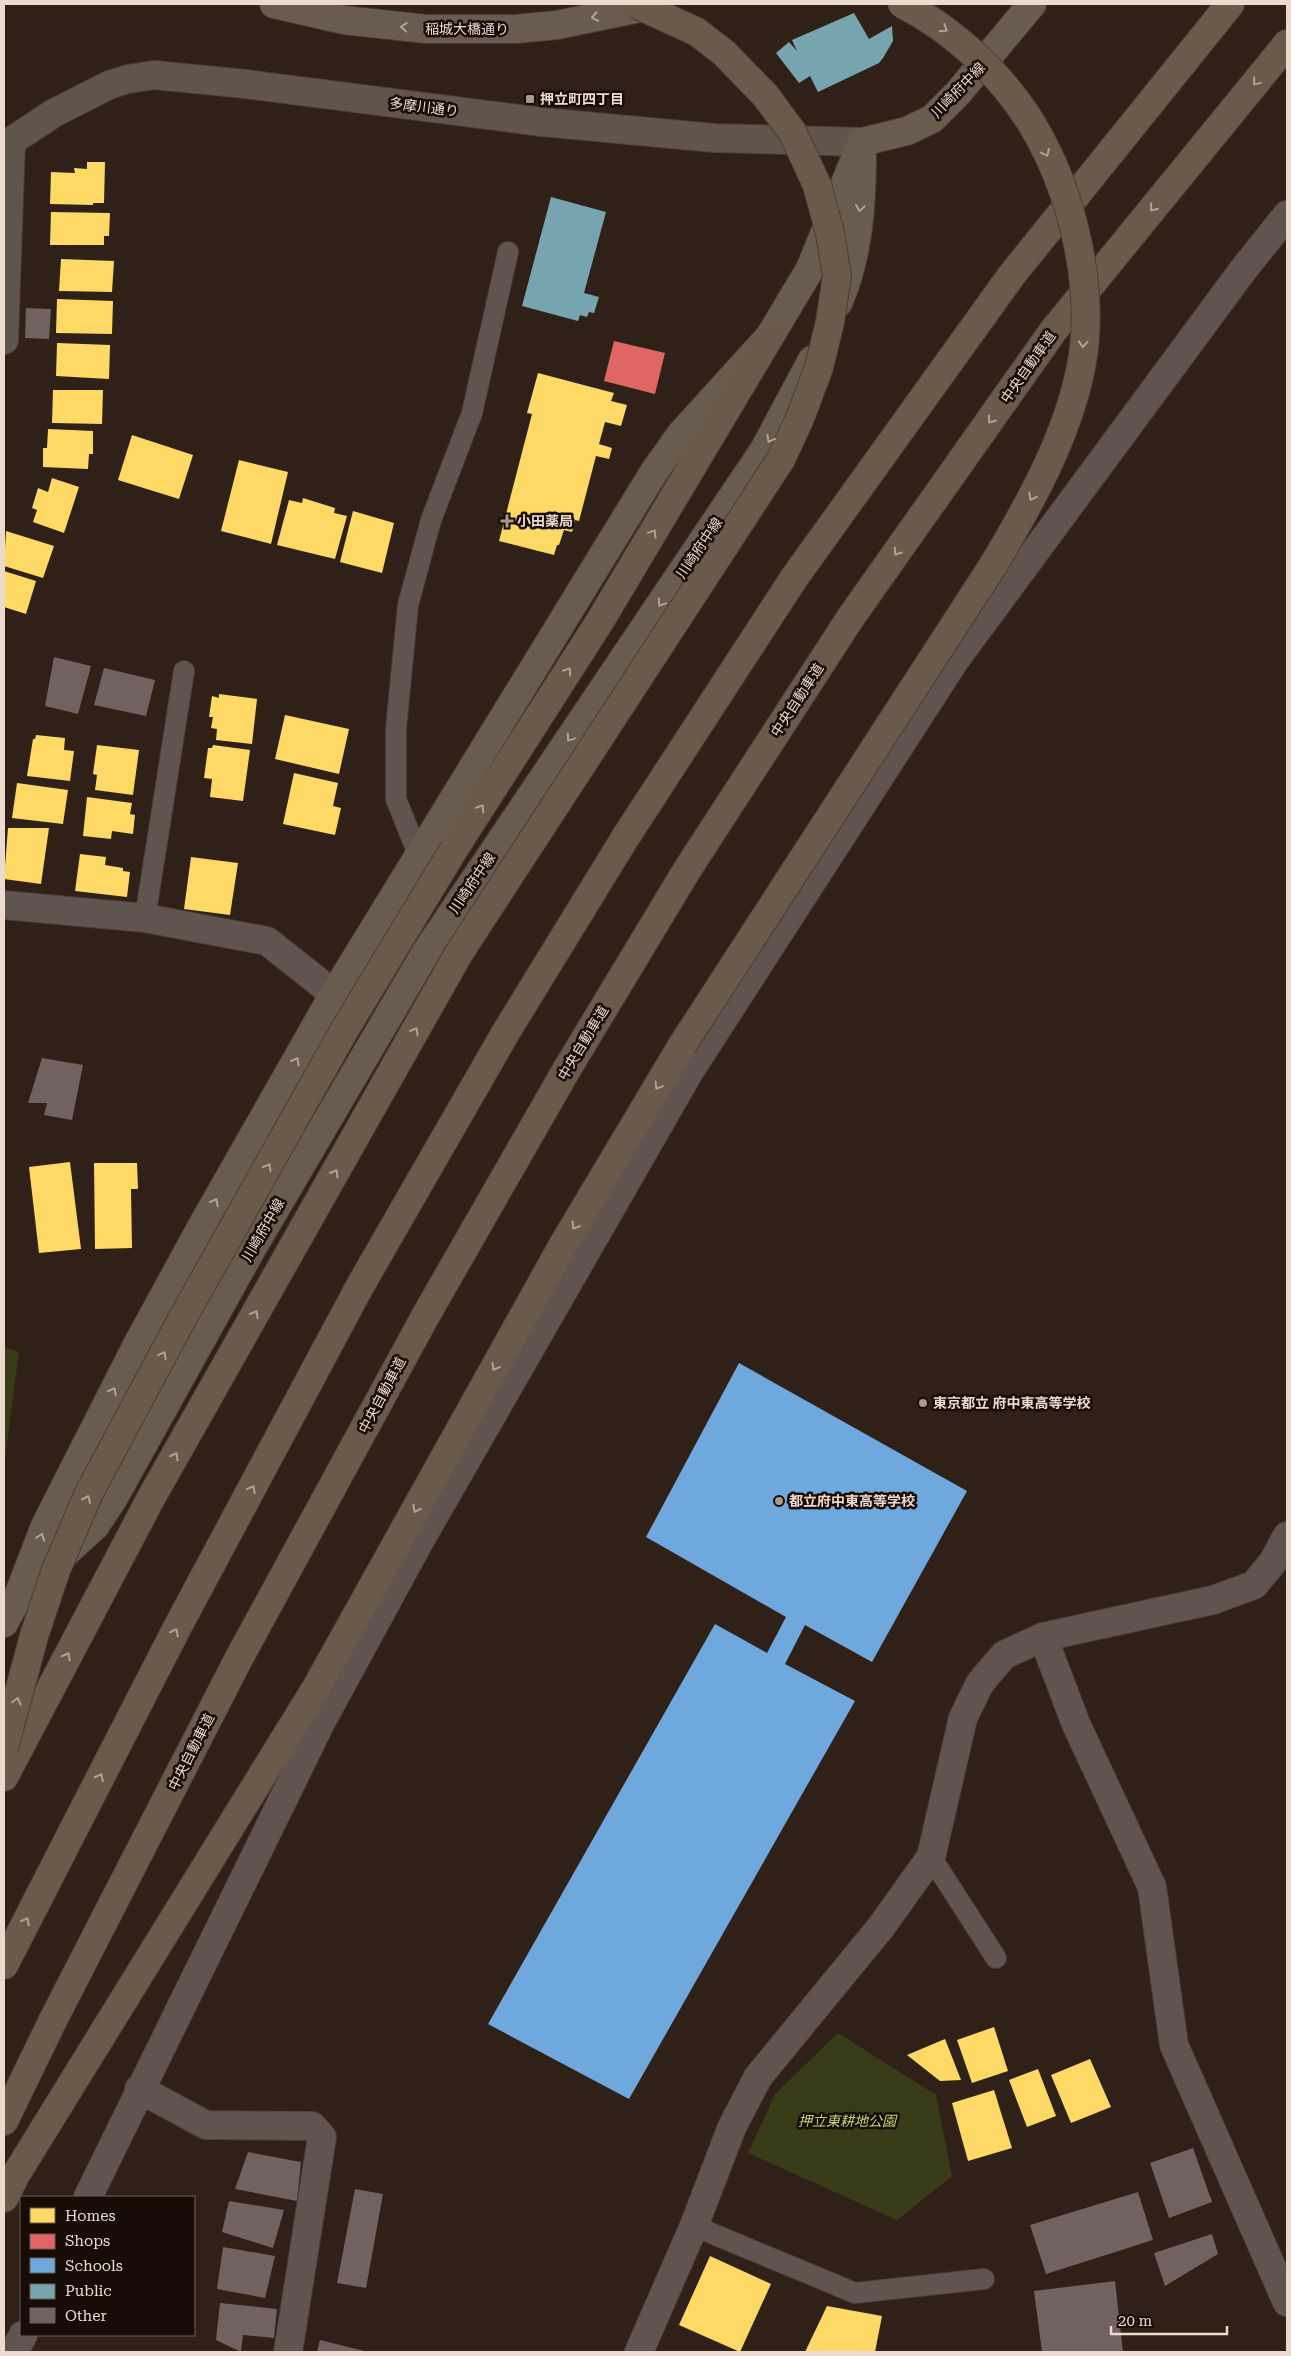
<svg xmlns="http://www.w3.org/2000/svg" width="1291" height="2356" font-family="'Roboto Serif','Noto Sans JP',serif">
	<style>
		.green { fill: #383c16 }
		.homes { fill: #ffd966 }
		.shops { fill: #e06666 }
		.schools { fill: #6fa8dc }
		.public { fill: #76a5af }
		.building { fill: #70625e }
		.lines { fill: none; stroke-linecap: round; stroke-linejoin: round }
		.lane-casing { stroke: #4a3d36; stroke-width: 22 }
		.street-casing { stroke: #4a3d36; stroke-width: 30 }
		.secondary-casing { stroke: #4a3d36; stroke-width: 30 }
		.primary-casing { stroke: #4a3d36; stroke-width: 30 }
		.highway-casing { stroke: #4a3d36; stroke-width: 30 }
		.lane { stroke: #5f544e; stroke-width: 20 }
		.street { stroke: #5f544e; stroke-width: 28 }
		.secondary { stroke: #60554a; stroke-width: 28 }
		.primary { stroke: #685c4e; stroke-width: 28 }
		.highway { stroke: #685b4b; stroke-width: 28 }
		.highway-bridge-casing { stroke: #4a3d36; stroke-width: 30; stroke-linecap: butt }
		.highway-bridge { stroke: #685b4b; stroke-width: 28 }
		.oneway { stroke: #b1a195 }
		.oneway2 { stroke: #b1a194 }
		.poi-dot { fill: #aa998f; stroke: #170c06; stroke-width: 2 }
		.labels { text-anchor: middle; stroke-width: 5; stroke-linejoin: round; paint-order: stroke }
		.street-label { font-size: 14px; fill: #ecdacf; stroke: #170c06 }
		.poi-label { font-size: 14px; font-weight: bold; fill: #ecdacf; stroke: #170c06; text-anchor: start }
		.park-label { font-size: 14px; font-style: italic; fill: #c3d775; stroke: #170c06 }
	</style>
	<rect width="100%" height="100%" fill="#2f2118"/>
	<g class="green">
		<polygon points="4,1347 19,1352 4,1465"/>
		<polygon points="838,2033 936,2095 952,2176 897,2220 748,2153 775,2094"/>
	</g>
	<g class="homes">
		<polygon points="87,162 105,162 104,203 93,203 93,205 50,204 51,172 75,173 74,168 87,169"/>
		<polygon points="51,212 110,213 109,236 104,236 104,245 50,245"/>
		<polygon points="61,259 114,261 112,292 59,291"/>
		<polygon points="57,299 113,301 112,334 56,333"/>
		<polygon points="57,343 110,345 109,379 56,376"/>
		<polygon points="538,373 614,393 611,401 627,405 621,426 605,422 599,444 612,448 609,459 596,456 579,521 575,520 572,532 564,530 559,545 557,545 554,555 499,541 532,414 527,413"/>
		<polygon points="53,390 103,390 102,424 52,423"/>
		<polygon points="48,429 93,431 93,454 89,454 88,469 43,467 43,448 47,448"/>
		<polygon points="132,435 193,455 179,499 118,480"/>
		<polygon points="239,460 288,472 271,544 221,531"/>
		<polygon points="52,478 79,487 64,533 33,522 37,510 32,508 38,488 48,492"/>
		<polygon points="303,498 335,508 334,513 347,516 335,559 277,545 289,500 302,503"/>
		<polygon points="353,511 394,523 382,573 340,562"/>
		<polygon points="6,531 54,546 43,578 4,566"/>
		<polygon points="4,571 36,581 26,614 4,607"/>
		<polygon points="219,694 257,699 252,744 216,740 217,729 211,728 213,717 209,717 212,696 219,698"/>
		<polygon points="285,715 349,729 339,774 275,759"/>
		<polygon points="36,735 65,738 64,750 74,751 70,781 27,776 33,739 35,739"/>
		<polygon points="97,745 139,750 133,795 95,790 97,775 93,774"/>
		<polygon points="213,745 250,750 243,801 210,797 212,779 204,778 208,748 212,748"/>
		<polygon points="294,773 338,783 333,806 341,808 335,835 283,824"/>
		<polygon points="17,783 68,790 63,824 12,818"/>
		<polygon points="87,797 132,803 130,814 135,815 133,834 112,831 111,839 83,836"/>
		<polygon points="8,828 49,828 41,884 4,879"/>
		<polygon points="80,854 106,857 105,865 123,868 123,871 130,872 127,897 75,891"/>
		<polygon points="191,857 238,863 230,915 184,909"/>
		<polygon points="70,1162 81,1249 39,1253 29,1167"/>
		<polygon points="94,1163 137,1163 138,1189 131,1189 132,1248 95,1249"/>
		<polygon points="994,2027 1008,2071 972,2083 957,2040"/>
		<polygon points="945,2039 961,2080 940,2081 907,2055"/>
		<polygon points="1090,2059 1111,2107 1071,2123 1051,2075"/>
		<polygon points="1038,2069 1056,2116 1027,2127 1009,2080"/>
		<polygon points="994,2090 1012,2148 968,2161 952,2103"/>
		<polygon points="710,2256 771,2284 740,2352 679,2325"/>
		<polygon points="827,2306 882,2316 875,2352 805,2352"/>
	</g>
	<polygon class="shops" points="614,341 665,353 655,394 604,381"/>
	<polygon class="schools" points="739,1363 967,1491 872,1662 805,1625 785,1664 855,1701 629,2099 488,2024 715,1624 767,1653 786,1617 646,1537"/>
	<g class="public">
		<polygon points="854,13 869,39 892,26 893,41 883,58 879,63 818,92 810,76 799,83 776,53 789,42 797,51 792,40"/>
		<polygon points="551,197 606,212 584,293 599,297 594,313 589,312 587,317 580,315 578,321 522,306"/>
	</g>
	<g class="building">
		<polygon points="26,308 51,309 49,339 25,338"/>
		<polygon points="54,657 91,666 78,714 45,706"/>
		<polygon points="104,668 155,680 146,716 94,705"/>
		<polygon points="42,1058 83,1065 72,1120 44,1115 47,1103 28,1103"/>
		<polygon points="1193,2148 1212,2202 1169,2218 1150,2163"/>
		<polygon points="248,2152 301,2162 297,2201 235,2189"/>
		<polygon points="355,2189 383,2194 366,2288 337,2283"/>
		<polygon points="1138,2192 1153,2240 1046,2274 1030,2225"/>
		<polygon points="229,2201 284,2210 273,2248 222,2232"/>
		<polygon points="1212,2234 1218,2254 1165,2286 1154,2253"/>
		<polygon points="223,2247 275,2256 265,2298 217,2289"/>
		<polygon points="1115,2281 1123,2352 1042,2352 1034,2291"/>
		<polygon points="220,2303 277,2309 274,2338 243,2335 241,2352 216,2340"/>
		<polygon points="320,2340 368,2352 317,2352"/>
	</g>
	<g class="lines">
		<g class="lane-casing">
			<g id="lane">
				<polyline points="418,854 396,799 396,729 408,605 431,520 472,413 508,252"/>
				<polyline points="145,918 184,671"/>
				<polyline points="931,1857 996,1958"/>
				<polyline points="694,2226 855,2293 984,2279"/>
			</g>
		</g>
		<g class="street-casing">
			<g id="street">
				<polyline points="4,340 11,141"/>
				<polyline points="4,905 145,918 267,941 334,994"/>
				<polyline points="1043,1637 1076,1724 1152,1887 1174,2045 1287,2302"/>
				<polyline points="139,2089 206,2125 312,2126 322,2137 288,2352"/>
				<polyline points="88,2197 321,1722 419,1542 689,1072 955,660 1243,270 1287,215"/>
				<polyline points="14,2352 23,2335"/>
				<polyline points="639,2352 694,2226 732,2127 758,2077 881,1927 931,1857 963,1718 980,1683 1004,1655 1043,1637 1213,1600 1254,1585 1273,1562 1287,1536"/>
			</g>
		</g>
		<g class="secondary-casing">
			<polyline id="secondary" points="4,146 54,113 109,85 128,79 154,75 246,84 542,122 714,138 862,142"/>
		</g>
		<g class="primary-casing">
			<g id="primary">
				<polyline points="274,4 344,20 426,29 516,29 557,25 659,4"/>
				<polyline points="862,142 907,131 932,119 958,93 1032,4"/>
				<path d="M838 303C858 258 862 205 862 157"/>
				<polyline points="60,1558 95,1526 113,1499 250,1252 426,952 764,450 812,360"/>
				<polyline points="4,1623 17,1599 45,1526 136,1347 202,1226 334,994 654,472 681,434 770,336 810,269 862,142"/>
			</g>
		</g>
		<g class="highway-casing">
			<g id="highway">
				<polyline points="454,849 600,621 770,336"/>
				<polyline points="4,1777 151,1498"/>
				<polyline points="4,1965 178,1626 360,1286 506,1032 625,838 794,578 1011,276 1230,4"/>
				<polyline points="4,2121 53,2020 238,1660 426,1315 567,1069 687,870 851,617 1053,331 1287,44"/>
				<polyline points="4,2198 15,2176 316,1688 563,1245 683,1044"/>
			</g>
		</g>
		<use href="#lane" class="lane"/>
		<use href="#street" class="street"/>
		<use href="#secondary" class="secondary"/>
		<use href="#primary" class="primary"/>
		<use href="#highway" class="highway"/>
		<g class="highway-bridge-casing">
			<g id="highway-bridge">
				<path d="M683 1044 994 564C1030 503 1067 438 1081 367 1096 291 1073 193 1033 126 1004 77 953 29 902 4"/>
				<polyline points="151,1498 459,953 781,459 800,418 819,367 830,322 837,276 830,233 817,185 793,133 765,95 724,53 697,32 636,4"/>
				<polyline points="4,1748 34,1636 56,1570 89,1493 182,1319 345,1029 454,849"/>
			</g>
		</g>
		<use href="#highway-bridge" class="highway-bridge"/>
	</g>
	<defs><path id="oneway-chevron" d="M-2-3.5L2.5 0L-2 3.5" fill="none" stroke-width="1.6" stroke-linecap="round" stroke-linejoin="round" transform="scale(1.25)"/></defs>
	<g class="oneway">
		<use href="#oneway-chevron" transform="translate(595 17) rotate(169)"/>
		<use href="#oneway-chevron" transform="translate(404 27) rotate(-175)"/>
		<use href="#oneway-chevron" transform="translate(860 208) rotate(98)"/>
		<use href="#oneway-chevron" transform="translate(770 439) rotate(118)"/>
		<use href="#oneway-chevron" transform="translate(661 603) rotate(124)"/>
		<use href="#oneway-chevron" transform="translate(570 738) rotate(124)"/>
		<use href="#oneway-chevron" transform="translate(296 1061) rotate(-60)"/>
		<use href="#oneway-chevron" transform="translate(215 1202) rotate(-60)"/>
		<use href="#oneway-chevron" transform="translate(113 1391) rotate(-63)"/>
		<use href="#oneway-chevron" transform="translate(41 1537) rotate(-69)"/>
	</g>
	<g class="oneway2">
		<use href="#oneway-chevron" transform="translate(944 29) rotate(33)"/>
		<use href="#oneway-chevron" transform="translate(1256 82) rotate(130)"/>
		<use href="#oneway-chevron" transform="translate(1046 153) rotate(65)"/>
		<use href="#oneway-chevron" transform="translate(1153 208) rotate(129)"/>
		<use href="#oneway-chevron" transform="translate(1083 344) rotate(94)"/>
		<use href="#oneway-chevron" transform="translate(991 420) rotate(125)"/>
		<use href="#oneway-chevron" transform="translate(1032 497) rotate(117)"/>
		<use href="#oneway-chevron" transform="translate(653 533) rotate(-59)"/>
		<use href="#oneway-chevron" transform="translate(897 552) rotate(125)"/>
		<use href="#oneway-chevron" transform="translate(568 671) rotate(-57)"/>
		<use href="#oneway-chevron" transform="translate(481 808) rotate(-57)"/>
		<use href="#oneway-chevron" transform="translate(415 1031) rotate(-60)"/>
		<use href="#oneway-chevron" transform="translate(658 1086) rotate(121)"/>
		<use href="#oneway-chevron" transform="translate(268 1167) rotate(-61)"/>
		<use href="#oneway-chevron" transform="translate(335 1173) rotate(-60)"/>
		<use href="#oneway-chevron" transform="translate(575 1226) rotate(121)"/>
		<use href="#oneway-chevron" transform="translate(255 1314) rotate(-60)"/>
		<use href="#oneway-chevron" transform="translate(163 1355) rotate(-62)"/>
		<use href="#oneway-chevron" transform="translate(495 1367) rotate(119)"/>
		<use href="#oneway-chevron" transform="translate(175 1456) rotate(-60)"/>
		<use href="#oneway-chevron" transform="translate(252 1489) rotate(-62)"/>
		<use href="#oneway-chevron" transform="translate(87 1499) rotate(-66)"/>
		<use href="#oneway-chevron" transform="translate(416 1509) rotate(119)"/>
		<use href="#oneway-chevron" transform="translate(175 1632) rotate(-63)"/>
		<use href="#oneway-chevron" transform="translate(67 1656) rotate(-62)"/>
		<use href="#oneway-chevron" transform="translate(17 1701) rotate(-75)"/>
		<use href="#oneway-chevron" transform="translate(100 1777) rotate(-63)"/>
		<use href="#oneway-chevron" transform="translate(26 1921) rotate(-63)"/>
	</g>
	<g class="poi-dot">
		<rect x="525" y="94" width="10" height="10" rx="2.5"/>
		<path d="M504.5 513.5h5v5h5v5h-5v5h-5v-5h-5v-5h5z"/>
		<circle cx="923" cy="1403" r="5"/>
		<circle cx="779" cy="1501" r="5"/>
	</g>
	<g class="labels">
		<g class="street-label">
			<text x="467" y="34">稲城大橋通り</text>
			<text transform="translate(958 90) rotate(-46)" y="5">川崎府中線</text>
			<text transform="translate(424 107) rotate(7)" y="5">多摩川通り</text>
			<text transform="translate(1028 367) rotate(-55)" y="5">中央自動車道</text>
			<text transform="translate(699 548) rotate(-56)" y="5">川崎府中線</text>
			<text transform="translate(797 700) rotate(-57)" y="5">中央自動車道</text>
			<text transform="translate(472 883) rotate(-56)" y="5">川崎府中線</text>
			<text transform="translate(583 1043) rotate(-59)" y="5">中央自動車道</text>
			<text transform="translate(263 1230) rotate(-60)" y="5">川崎府中線</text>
			<text transform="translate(382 1395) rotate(-62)" y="5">中央自動車道</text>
			<text transform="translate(191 1752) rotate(-63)" y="5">中央自動車道</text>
		</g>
		<g class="poi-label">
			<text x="540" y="104">押立町四丁目</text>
			<text x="517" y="526">小田薬局</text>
			<text x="933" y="1408">東京都立 府中東高等学校</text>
			<text x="789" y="1506">都立府中東高等学校</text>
		</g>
		<g class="park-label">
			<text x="847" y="2126">押立東耕地公園</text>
		</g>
	</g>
	<rect width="1291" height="2356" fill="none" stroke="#ecdacf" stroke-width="10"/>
	<rect x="20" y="2196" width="175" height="140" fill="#170c06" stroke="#6c5e56"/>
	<rect x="30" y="2208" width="25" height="15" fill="#ffd966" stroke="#6c5e56"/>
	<text x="65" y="2221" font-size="15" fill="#ecdacf">Homes</text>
	<rect x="30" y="2234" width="25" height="15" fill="#e06666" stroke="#6c5e56"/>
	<text x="65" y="2246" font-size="15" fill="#ecdacf">Shops</text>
	<rect x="30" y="2258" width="25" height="15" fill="#6fa8dc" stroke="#6c5e56"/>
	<text x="65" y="2271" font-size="15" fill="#ecdacf">Schools</text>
	<rect x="30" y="2284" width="25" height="15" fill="#76a5af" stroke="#6c5e56"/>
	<text x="65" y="2296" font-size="15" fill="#ecdacf">Public</text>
	<rect x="30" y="2308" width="25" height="15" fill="#70625e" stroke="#6c5e56"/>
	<text x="65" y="2321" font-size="15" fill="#ecdacf">Other</text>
	<path d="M1111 2326v8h116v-8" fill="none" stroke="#ecdacf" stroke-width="2.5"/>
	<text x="1118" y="2326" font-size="15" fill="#ecdacf" stroke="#170c06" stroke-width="4" paint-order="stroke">20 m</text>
</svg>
